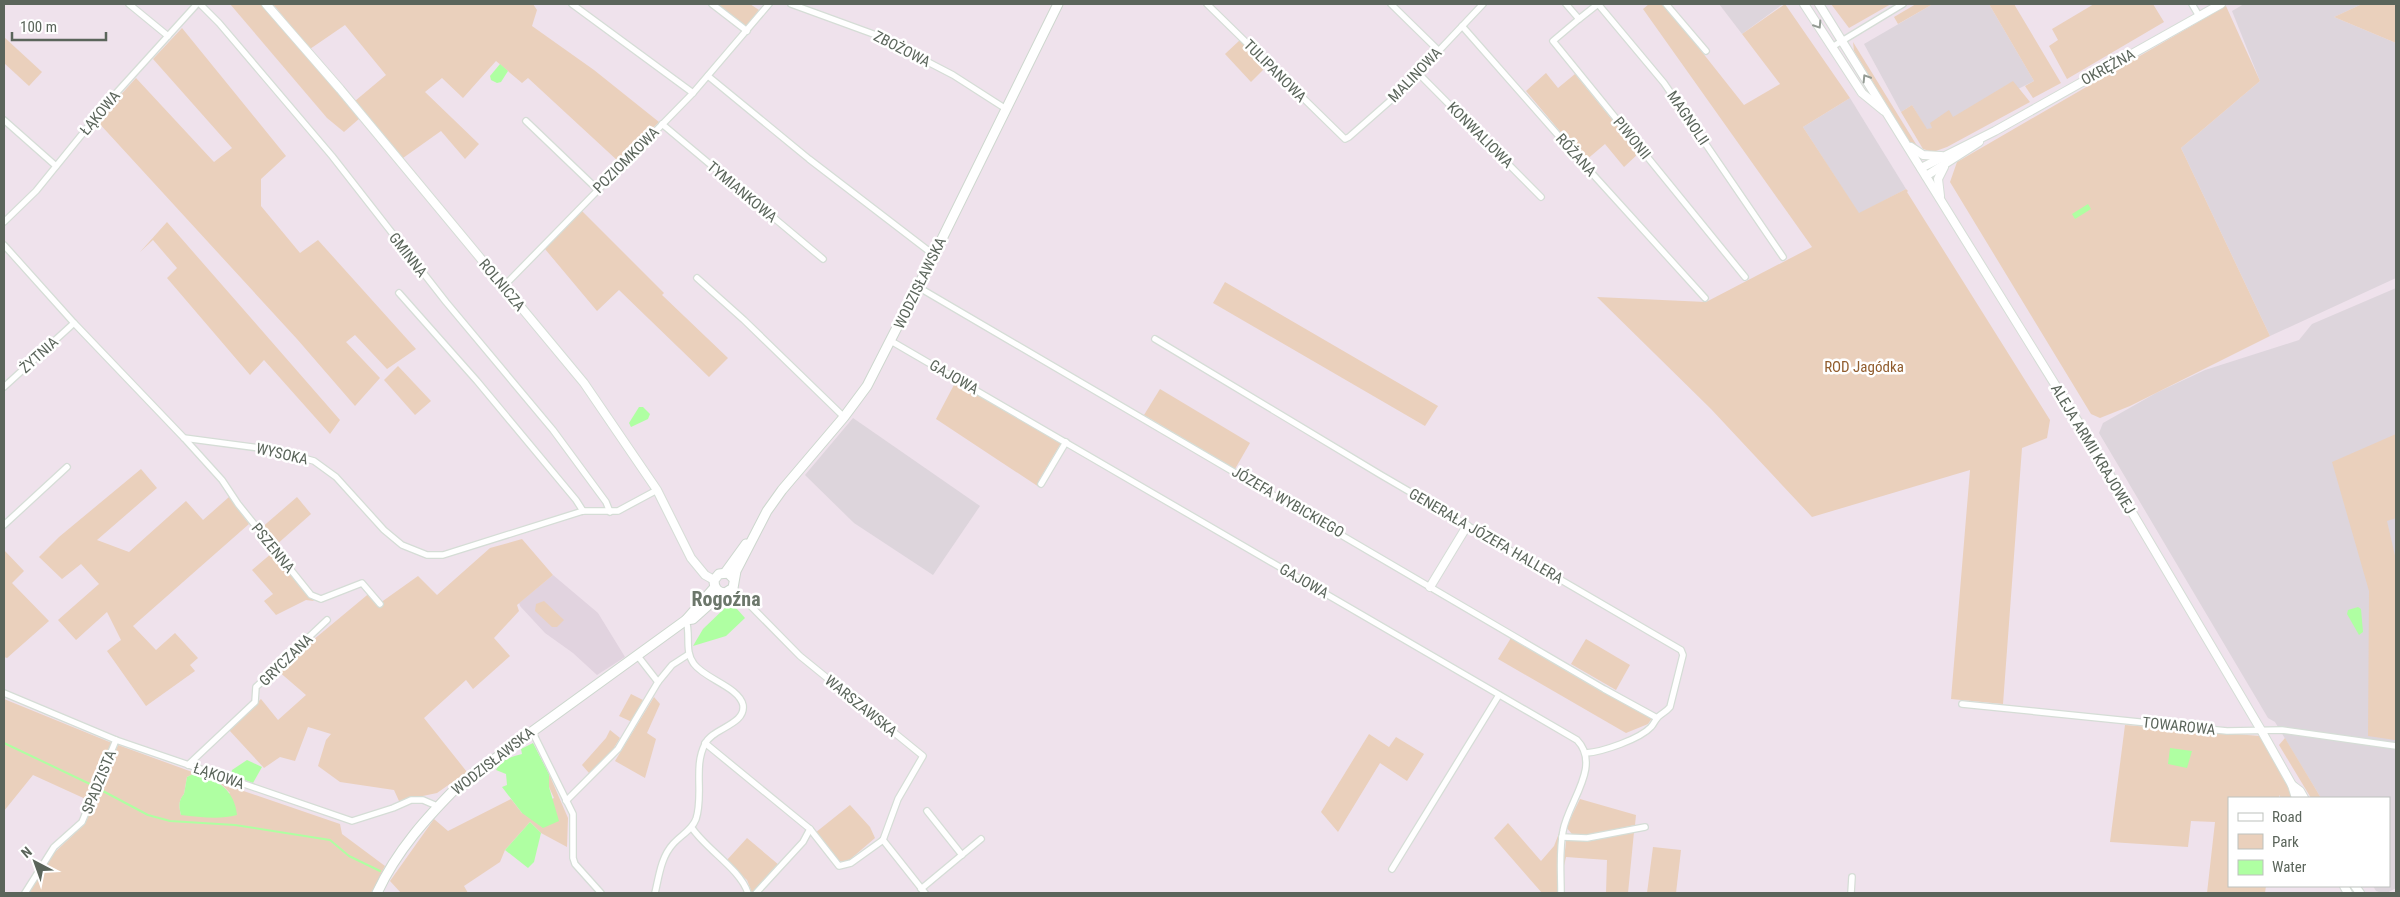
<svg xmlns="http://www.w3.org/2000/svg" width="2400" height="897" font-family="'Roboto Condensed',sans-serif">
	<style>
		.industrial { fill: #ddd5dc }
		.education { fill: #e1d3df }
		.green { fill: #ead0bc }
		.water { fill: #afffa2 }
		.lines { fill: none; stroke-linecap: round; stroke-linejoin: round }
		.stream { stroke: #afffa2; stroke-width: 2 }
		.minor-casing { stroke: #d5ddd6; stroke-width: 8 }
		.tertiary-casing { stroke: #d5ddd6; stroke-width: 10 }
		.secondary-casing { stroke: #cdd7ce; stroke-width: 11 }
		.minor { stroke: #fff; stroke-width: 5.5 }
		.tertiary { stroke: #fff; stroke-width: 8 }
		.secondary { stroke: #fff; stroke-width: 9 }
		.oneway { stroke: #949b94 }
		.labels { text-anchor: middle; stroke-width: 5; stroke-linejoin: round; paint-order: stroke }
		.street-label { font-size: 15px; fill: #5b655b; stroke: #fff }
		.park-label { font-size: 15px; fill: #915d2e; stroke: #fff }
		.district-label { font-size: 20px; font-weight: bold; fill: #6c776b; stroke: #fff }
	</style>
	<rect width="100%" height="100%" fill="#efe2ec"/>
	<g class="industrial">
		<polygon points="1719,4 1783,4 1742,34"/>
		<polygon points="1933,4 1989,4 2034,81 1958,119 1927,130 1912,105 1901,112 1864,44"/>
		<polygon points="2244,4 2362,4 2334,17 2396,43 2396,278 2270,336 2181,148 2260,81 2232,11"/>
		<polygon points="1850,98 1906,189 1859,214 1803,127"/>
		<polygon points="2396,288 2396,888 2387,893 2382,893 2376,891 2373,886 2389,886 2389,798 2321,798 2275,722 2268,718 2099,433 2103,423 2156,393 2205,370 2299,340 2312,324"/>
		<polygon points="853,418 980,506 933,575 854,523 805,475"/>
	</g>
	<polygon class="education" points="553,575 598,613 625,657 597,675 573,653 545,633 520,606 519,603"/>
	<g class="green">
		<polygon points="230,4 262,4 360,118 344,132 327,118"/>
		<polygon points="273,4 533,4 537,10 532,26 594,70 659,122 619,162 528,78 522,83 496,61 463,98 442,78 425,92 479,144 465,159 441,131 403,158 355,101 386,75 345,25 310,49"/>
		<polygon points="716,4 750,4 759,10 746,27"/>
		<polygon points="1649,4 1664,4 1744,105 1780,84 1742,34 1785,4 1850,98 1803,127 1859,213 1906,189 1908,191 1907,192 2050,420 2047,438 2022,448 2003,704 1951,699 1970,470 1812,517 1711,409 1597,297 1706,302 1812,247 1643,9"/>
		<polygon points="1831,4 1891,4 1849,28"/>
		<polygon points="1916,4 1933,4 1898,24 1894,17"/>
		<polygon points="1989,4 2014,4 2061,83 2033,98 2025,86 2034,81"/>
		<polygon points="2094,4 2153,4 2164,22 2067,79 2049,46 2058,40 2052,29"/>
		<polygon points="2362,4 2396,4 2396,43 2334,17"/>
		<polygon points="2226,6 2260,81 2181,148 2270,336 2130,406 2100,418 2091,414 1950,182 1957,162"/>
		<polygon points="182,28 286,156 261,179 261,206 300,253 318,240 416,349 387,369 355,335 346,342 380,378 355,406 297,339 97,121 136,78 214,162 232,148 153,59"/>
		<polygon points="4,37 42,72 29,86 4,63"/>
		<polygon points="1240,40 1267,66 1251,82 1225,54"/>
		<polygon points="1853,42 1919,149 1909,141 1854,51"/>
		<polygon points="1546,73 1558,88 1575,74 1639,153 1624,167 1605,144 1585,161 1526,91"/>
		<polygon points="2013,81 2030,102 1947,147 1933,152 1923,149 1901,112 1912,105 1927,129 1932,128 1930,123 1949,110 1953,117"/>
		<polygon points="582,211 664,293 662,295 728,358 709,377 619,290 597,311 545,249"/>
		<polygon points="167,222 340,420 330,434 264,360 250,375 167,278 177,268 153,240 140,252"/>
		<polygon points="1225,282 1438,406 1425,426 1213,303"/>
		<polygon points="398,366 431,401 415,415 384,380"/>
		<polygon points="956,381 1061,443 1038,482 1039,487 936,419"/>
		<polygon points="1160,389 1250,443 1235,469 1144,415"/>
		<polygon points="2396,434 2396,518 2387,521 2396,560 2395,740 2368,736 2369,591 2332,462"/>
		<polygon points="141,469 157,488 97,540 129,552 186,501 203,520 229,497 249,524 133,626 156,650 175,633 198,658 190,665 195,671 146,706 107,651 121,640 107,612 76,640 58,620 99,584 81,564 62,579 39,557 59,537"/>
		<polygon points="297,497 311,514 275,546 260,529"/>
		<polygon points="522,539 553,575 517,605 519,611 494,638 510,656 473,689 466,680 424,718 467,772 437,793 399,801 394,790 340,782 318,766 326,740 331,734 308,727 295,761 280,757 264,768 229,730 261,699 278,720 306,695 277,670 372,591 380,603 418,576 437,595 490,548"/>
		<polygon points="4,550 24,571 12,583 49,621 7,658 4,657"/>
		<polygon points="272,553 276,556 314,601 306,600 276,615 264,601 273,594 252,570"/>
		<polygon points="544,601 564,620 557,627 552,627 535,611 536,604"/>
		<polygon points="1511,638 1652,718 1648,724 1626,733 1498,659"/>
		<polygon points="1586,639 1630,665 1616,690 1571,664"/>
		<polygon points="631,694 643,700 632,722 619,716"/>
		<polygon points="654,697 660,704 647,733 656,739 645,778 615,761"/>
		<polygon points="4,699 112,743 90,801 33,775 4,811"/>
		<polygon points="2125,725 2260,736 2282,773 2293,798 2281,798 2279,795 2279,798 2229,798 2229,886 2266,886 2265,893 2207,893 2215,822 2191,821 2188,847 2110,842"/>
		<polygon points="610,730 620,738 612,751 589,773 582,765 606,738"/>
		<polygon points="1369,734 1389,747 1396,737 1424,754 1407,781 1380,763 1338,832 1321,812"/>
		<polygon points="2285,738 2321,798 2311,798 2279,745"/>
		<path d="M118 745 195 773 187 777 184 794C178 801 179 807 181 815L230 793 220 783 340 824 342 834 385 866 371 893H28L55 852 85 824Z"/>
		<polygon points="549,774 568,818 567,847 541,833 530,822 505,850 500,862 464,886 468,893 401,893 390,881 434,819 448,831 511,799 522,813 554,798 549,787"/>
		<polygon points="1580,799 1636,815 1635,825 1589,835 1572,834 1566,827"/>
		<path d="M850 805 870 827 875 838 847 862C833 863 823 843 815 833Z"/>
		<polygon points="1508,823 1541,861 1554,846 1561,828 1557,893 1542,893 1494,838"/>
		<polygon points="1634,832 1628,893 1606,893 1607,860 1566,857 1563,870 1566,841 1590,841"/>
		<polygon points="747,838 779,865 752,893 747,880 726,861"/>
		<polygon points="1653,847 1681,850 1676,893 1647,893"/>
	</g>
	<g class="water">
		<polygon points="500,64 508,71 501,82 497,83 491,80 490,76"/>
		<polygon points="2088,204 2091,209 2075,219 2072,214"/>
		<polygon points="639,407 643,407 650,414 648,419 631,427 629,423"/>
		<polygon points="728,605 737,609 745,618 726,636 693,646 703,629"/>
		<polygon points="2358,607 2361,609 2363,632 2359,635 2347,614 2348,610"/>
		<path d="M533 743 549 774V787L559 821 543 828 522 813 502 787 507 785 506 774 496 770C502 759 511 757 522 754L521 749Z"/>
		<polygon points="2170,748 2192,751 2187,768 2168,764"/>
		<polygon points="247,760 262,767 253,783 231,775 232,770"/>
		<path d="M195 773C217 778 235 791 237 815 219 820 200 817 181 815 179 807 178 801 184 794L187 777Z"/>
		<polygon points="530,822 541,833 534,862 528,868 505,850"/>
	</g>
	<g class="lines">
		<g class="stream">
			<polyline points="4,743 92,785"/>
			<polyline points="101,790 148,815 170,821 235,825 330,840 349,856 380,871"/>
		</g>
		<g class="minor-casing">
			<g id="minor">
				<polyline points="129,4 168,36"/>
				<polyline points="200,4 219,23 332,156 446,302 553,430 606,502 610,512"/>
				<polyline points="572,4 693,93"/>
				<polyline points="712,4 747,31"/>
				<polyline points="791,4 876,35 953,75 1006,109"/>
				<polyline points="1207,4 1345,139 1349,137 1399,93 1483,4"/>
				<polyline points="1391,4 1439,51"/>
				<polyline points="1566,4 1579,19 1553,41 1745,277"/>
				<polyline points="1666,4 1706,51"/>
				<polyline points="2192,4 2199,16"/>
				<polyline points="1579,19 1598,4 1664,83 1783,257"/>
				<polyline points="1462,26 1579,159 1705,298"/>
				<polyline points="1832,47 1903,4"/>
				<polyline points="1418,73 1541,197"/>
				<polyline points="708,76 809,159 934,255"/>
				<polyline points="4,120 56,166"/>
				<polyline points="526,121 597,189"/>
				<polyline points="662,124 823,259"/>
				<polyline points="4,222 36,191 109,101 197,4"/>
				<polyline points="4,245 74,323 184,438 274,450 314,461 336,477 384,530 402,545 427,555 443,555 583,511 618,511 657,490"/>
				<polyline points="697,278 744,320 844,417"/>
				<polyline points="503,287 693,93 769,4"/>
				<polyline points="918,287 1604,689 1657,718"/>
				<polyline points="399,293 477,381 576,500 583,511"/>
				<path d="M1155 339 1381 475 1681 650 1683 655 1670 707C1666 712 1662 713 1658 717 1655 720 1654 724 1651 727 1640 739 1602 752 1586 753"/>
				<path d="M891 341 1577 740C1602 766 1568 802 1563 831 1559 850 1561 873 1561 893"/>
				<polyline points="4,387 74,323"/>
				<polyline points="184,438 222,480 238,504 311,595 321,599 362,583 380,604"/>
				<polyline points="1041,484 1066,442"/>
				<polyline points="4,525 67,467"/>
				<polyline points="733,588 800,656 923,756 898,799 883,840"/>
				<polyline points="658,682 672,665 689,654"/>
				<polyline points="4,693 116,740 352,821 393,808 411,800 423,800 437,806"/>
				<polyline points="1962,704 2227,731 2282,730 2396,746"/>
				<polyline points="532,731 573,814 573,858 575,864 601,893"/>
				<polyline points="705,743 810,829 803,842 756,893"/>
				<polyline points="188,765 255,702 256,687 327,620"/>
				<polyline points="566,801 618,749 658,682 637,655"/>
				<polyline points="927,811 962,855"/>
				<path d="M692 828C707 850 740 869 748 893"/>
				<polyline points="810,829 839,866 851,863 883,840"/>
				<polyline points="1562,837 1587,838 1645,827"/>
				<polyline points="883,840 925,893"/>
				<polyline points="1392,869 1499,695"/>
				<polyline points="921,889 981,839"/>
				<polyline points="25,893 54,847 82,822 116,740"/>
				<path d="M655 893C659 876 661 857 673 844 681 835 692 830 696 819 704 795 693 767 705 744 712 728 746 725 743 705 739 687 705 679 694 664 684 651 691 635 686 620"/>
				<polyline points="1851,893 1852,877"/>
			</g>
		</g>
		<g class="tertiary-casing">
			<g id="tertiary">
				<polyline points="266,4 340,89 584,383 657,490 691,558 705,575 714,580"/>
				<polyline points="1804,4 1862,93 1884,111"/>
				<polyline points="1819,4 2082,428 2261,730 2292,785 2296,798"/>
				<polyline points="1911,147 1923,155 1941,156"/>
				<polyline points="1921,168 1995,131 2221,4"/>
				<polyline points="1926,176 1979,142"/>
				<polyline points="1940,196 1938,179 1944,167"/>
				<polyline points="1430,587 1467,526"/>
				<polyline points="2292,785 2300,791 2304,798"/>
				<polyline points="2344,886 2348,893"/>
				<polyline points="2355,886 2360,893"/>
			</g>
		</g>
		<g class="secondary-casing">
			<g id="secondary">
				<polyline points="725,573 746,544"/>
				<path d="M734 579 728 573 719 574 714 580C714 588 717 592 725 593L733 588 736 571 767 511 782 490 844 417 867 386 934 255 1058 4"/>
				<polyline points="686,620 693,619 722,593"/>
				<path d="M377 893C397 850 427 817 460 784L686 620 715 587"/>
			</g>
		</g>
		<use href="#minor" class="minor"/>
		<use href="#tertiary" class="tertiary"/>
		<use href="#secondary" class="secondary"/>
	</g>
	<defs><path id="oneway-chevron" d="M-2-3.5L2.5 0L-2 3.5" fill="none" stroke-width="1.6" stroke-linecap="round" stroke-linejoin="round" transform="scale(1.25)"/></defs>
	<g class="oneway">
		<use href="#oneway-chevron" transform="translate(1818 25) rotate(57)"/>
		<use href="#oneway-chevron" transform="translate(1866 78) rotate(-122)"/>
	</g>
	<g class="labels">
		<g class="street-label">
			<text transform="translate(902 49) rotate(27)" y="5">ZBOŻOWA</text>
			<text transform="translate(2108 67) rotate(-29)" y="5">OKRĘŻNA</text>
			<text transform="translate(1275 71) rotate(45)" y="5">TULIPANOWA</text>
			<text transform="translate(1415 75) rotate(-46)" y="5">MALINOWA</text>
			<text transform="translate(100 113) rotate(-50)" y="5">ŁĄKOWA</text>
			<text transform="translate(1688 118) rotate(56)" y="5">MAGNOLII</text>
			<text transform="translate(1480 135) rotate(45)" y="5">KONWALIOWA</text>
			<text transform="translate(1632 138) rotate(51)" y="5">PIWONII</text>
			<text transform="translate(1576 155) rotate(48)" y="5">RÓŻANA</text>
			<text transform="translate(626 160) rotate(-45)" y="5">POZIOMKOWA</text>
			<text transform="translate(742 192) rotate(40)" y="5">TYMIANKOWA</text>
			<text transform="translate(408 255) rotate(52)" y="5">GMINNA</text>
			<text transform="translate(920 283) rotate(-64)" y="5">WODZISŁAWSKA</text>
			<text transform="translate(502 285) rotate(50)" y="5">ROLNICZA</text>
			<text transform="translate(39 355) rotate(-42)" y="5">ŻYTNIA</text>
			<text transform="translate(954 377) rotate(30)" y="5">GAJOWA</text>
			<text transform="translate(2093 449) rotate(59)" y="5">ALEJA ARMII KRAJOWEJ</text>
			<text transform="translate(282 454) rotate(13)" y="5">WYSOKA</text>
			<text transform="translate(1288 502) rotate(30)" y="5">JÓZEFA WYBICKIEGO</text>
			<text transform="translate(1486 536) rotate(30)" y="5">GENERAŁA JÓZEFA HALLERA</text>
			<text transform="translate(273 548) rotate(51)" y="5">PSZENNA</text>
			<text transform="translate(1304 581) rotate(30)" y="5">GAJOWA</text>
			<text transform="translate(286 660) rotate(-44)" y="5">GRYCZANA</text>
			<text transform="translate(861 706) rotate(39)" y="5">WARSZAWSKA</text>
			<text transform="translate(2179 726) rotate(6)" y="5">TOWAROWA</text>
			<text transform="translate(493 761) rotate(-38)" y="5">WODZISŁAWSKA</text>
			<text transform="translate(219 776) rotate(19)" y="5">ŁĄKOWA</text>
			<text transform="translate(99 782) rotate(-68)" y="5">SPADZISTA</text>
		</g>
		<g class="park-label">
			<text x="1864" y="372">ROD Jagódka</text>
		</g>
		<g class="district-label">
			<text x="726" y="606">Rogoźna</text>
		</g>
	</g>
	<rect width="2400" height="897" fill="none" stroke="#5b655b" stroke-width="10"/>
	<rect x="2228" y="797" width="162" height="90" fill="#ffffff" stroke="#bdc1bd"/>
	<rect x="2238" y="813" width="25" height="8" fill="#ffffff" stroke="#bdc1bd"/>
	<text x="2272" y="822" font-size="15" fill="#5b655b">Road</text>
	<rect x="2238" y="834" width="25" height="15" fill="#ead0bc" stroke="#bdc1bd"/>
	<text x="2272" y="847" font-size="15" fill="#5b655b">Park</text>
	<rect x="2238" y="860" width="25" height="15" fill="#afffa2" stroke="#bdc1bd"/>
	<text x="2272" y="872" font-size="15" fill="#5b655b">Water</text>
	<g transform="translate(35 862) rotate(319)" stroke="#ffffff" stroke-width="4" paint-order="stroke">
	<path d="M0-4L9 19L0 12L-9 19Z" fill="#5b655b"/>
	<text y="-8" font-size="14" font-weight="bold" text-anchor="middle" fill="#5b655b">N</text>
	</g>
	<path d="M12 32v8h94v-8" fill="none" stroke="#5b655b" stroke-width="2.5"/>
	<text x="20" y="32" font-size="15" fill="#5b655b" stroke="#ffffff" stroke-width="4" paint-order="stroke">100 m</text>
</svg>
